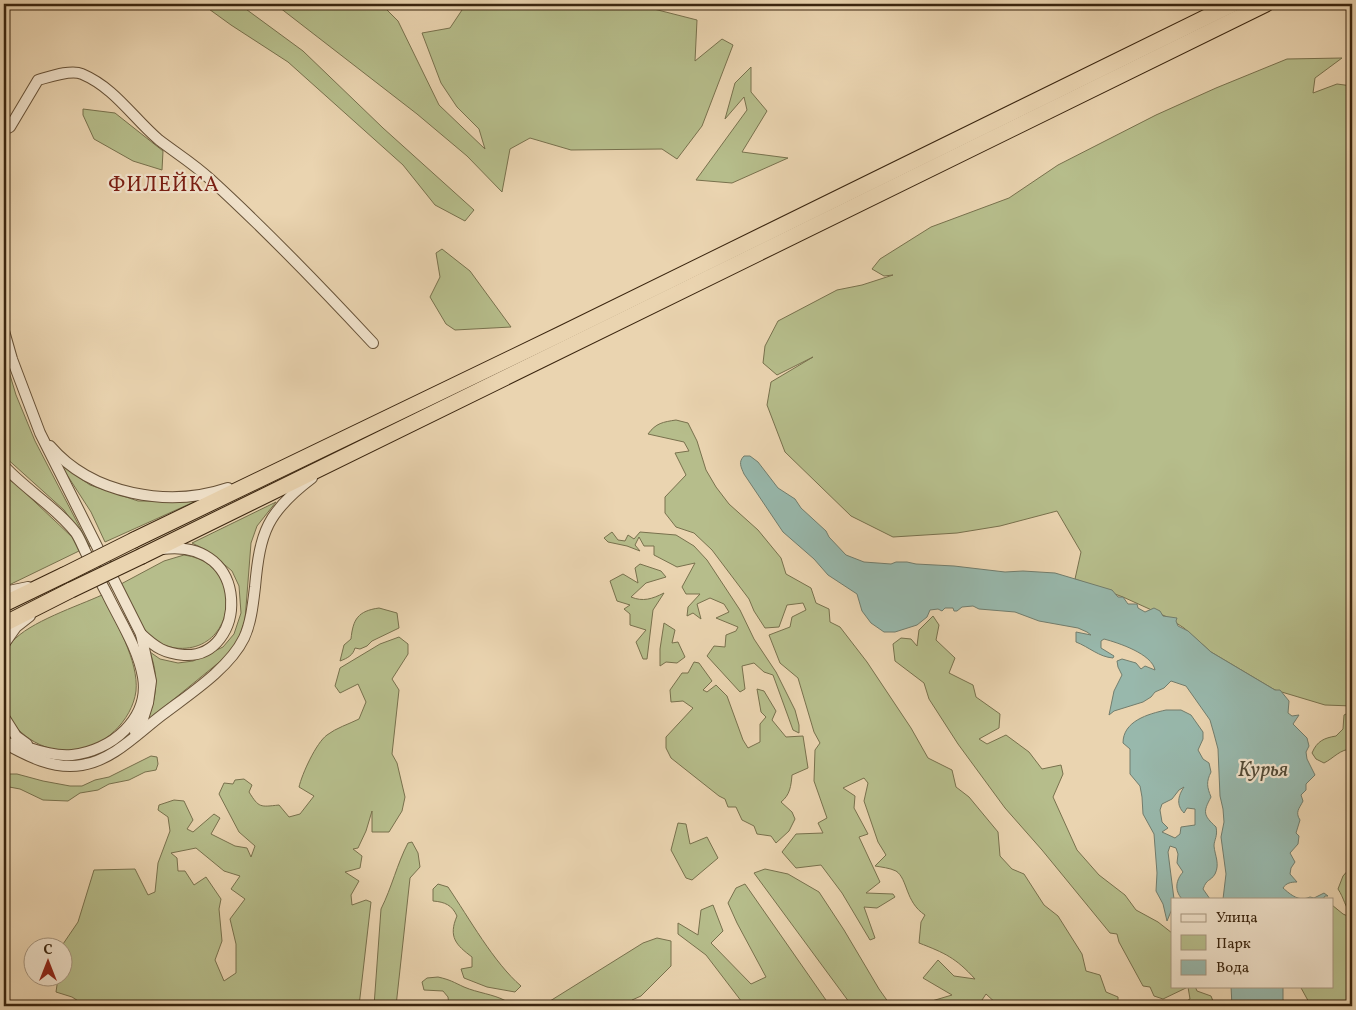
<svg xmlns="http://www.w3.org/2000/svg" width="1356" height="1010" font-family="Vollkorn,serif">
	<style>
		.green { fill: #b6bd8b; stroke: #78714d; fill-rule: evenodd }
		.water { fill: #98b8ac; stroke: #727d6d; fill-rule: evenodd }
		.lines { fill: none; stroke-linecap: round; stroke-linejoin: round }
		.minor-casing { stroke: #665137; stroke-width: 12 }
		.highway-casing { stroke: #3a250f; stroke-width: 17 }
		.minor { stroke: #f1e3cc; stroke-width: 10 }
		.highway { stroke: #ead4b0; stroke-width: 15 }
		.highway-bridge-casing { stroke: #3a250f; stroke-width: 17; stroke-linecap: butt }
		.highway-bridge { stroke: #ead4b0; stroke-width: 15 }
		.labels { text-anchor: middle; stroke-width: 4.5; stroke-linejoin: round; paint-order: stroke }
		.neighbourhood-label { font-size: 21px; letter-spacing: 1px; fill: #7a1f14; stroke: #f1e3cc }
		.water-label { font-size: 21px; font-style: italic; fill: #524a36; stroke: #f1e3cc }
	</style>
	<rect width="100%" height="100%" fill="#ead4b0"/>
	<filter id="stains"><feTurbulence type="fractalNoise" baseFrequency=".004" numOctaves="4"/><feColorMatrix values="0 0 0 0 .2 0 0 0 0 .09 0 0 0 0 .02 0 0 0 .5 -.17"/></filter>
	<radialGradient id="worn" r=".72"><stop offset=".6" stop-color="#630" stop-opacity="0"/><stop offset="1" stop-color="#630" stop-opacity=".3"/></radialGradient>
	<g class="green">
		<polygon points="202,4 239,4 303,51 383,128 474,210 465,221 435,205 403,165 288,62 231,25"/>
		<polygon points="275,4 381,4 398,21 439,105 485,149 479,129 457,107 441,83 422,33 450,28 466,4 640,4 646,7 697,20 695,61 722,39 733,45 702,126 677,159 662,149 571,150 530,138 510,149 502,192 467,156 417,114"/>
		<polygon points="1342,58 1315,78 1313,93 1337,84 1352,86 1352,706 1325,705 1275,690 1211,652 1184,628 1167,617 1123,597 1075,579 1081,552 1057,511 1000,526 957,533 893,537 851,516 785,452 767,405 771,382 813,357 777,375 763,363 765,346 778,321 837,290 862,285 893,275 884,276 872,269 880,259 931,227 1009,198 1058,165 1156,115 1216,88 1287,59"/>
		<polygon points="751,67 751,92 767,111 742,152 788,158 732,183 696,180 747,110 744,97 725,119 735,83"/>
		<polygon points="83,109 115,113 163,151 162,170 133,161 94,139 83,115"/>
		<polygon points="442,249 470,271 511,327 455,330 446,324 430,297 440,277 436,253"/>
		<polygon points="4,355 16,395 35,441 90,547 64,510 4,456"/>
		<path d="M676 420 688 423 697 441 706 470 716 487 729 504 758 530 781 558 786 574 811 588 816 603 829 609 830 622 840 627 867 662 911 728 928 758 952 770 956 787 969 797 998 832 1000 856 1012 869 1024 874 1044 905 1058 916 1082 954 1086 971 1100 975 1106 992 1118 997V1006H999L986 994 978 1006H915L952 995 923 978 938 960 954 976 975 979C956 958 945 953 919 943L921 922 925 915C905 902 908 879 896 871 890 868 881 867 875 866L886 855 878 842 864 801 868 783 864 778 843 788 855 796 854 808 868 834 859 837 880 882 866 893 893 894 895 897 877 908 864 907 875 938 870 940 842 893 821 865 796 868 782 852 796 834 823 833 818 823 827 818 814 781 815 750 820 743 814 732 798 678 780 663 769 635 790 627 792 617 806 610 803 603 787 605 779 627 765 628 754 611 749 599 712 550 694 533 676 527 665 513V497L686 475 675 453 689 451 684 442 648 434C656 423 663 422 676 420Z"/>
		<polygon points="60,464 90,485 138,501 196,501 105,542 91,512"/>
		<polygon points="4,476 17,485 72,537 79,551 9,585 4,586"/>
		<path d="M276 502 257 526 251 543 245 620 239 638 228 655 147 721C157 696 159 678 150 652L160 659 178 663 193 661 223 647 234 634 241 613 239 586 232 571 219 560 206 550 192 543Z"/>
		<polygon points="612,532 618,540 625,541 628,535 634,539 640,532 676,535 694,546 707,560 740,610 754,639 776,672 795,710 799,725 799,733 793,730 773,675 764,672 754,663 742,666 745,689 740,692 707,656 714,646 725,647 726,635 736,631 738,627 716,618 729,612 724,604 710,598 697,604 701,619 693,613 687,616 688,607 700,594 686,594 682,587 695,563 677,567 654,555 654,546 644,546 639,537 635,545 640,551 627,546 608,542 604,538"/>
		<path d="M184 555C247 563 237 655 175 648 163 646 153 641 145 632 136 621 128 597 121 584L164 561Z"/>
		<path d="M640 564 661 571 666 577 646 583 631 597C643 602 652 599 664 593L653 610 647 659H643L636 642 646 630 630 625V614L624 609 630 605 617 601 610 581 623 574 638 583 635 568Z"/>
		<path d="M102 595C115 621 139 661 136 691 132 721 103 749 71 751 42 752 12 733 4 705 2 698 4 689 4 682 4 667 3 655 12 642 29 622 78 606 102 595Z"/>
		<path d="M379 608 397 613 399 628 372 641 367 646 360 649 355 648C353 655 348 658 340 661L344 645 351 639C353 619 358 611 379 608Z"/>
		<polygon points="933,616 939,625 936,640 955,658 949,673 973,685 976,697 1000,714 999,728 979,739 987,744 1006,735 1029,752 1042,769 1061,765 1063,774 1053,797 1077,850 1099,875 1125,895 1136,910 1158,922 1172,933 1172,986 1195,986 1197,991 1211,996 1215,1006 1180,1005 1190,999 1188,987 1163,999 1154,996 1150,987 1143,986 1119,942 1117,934 1110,933 1042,850 1005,808 958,744 929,699 924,683 895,661 893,644 901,638 911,639 917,646 919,630"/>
		<polygon points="664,623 675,630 672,643 678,642 685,657 677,663 666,662 660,666 660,649"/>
		<path d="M399 637 408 644V654L392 679 399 690 392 754 397 763 405 797 402 811 389 832H372V811L366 831 358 848 353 849 362 856 360 868 345 872 359 881 351 895 352 905 366 900 371 902 359 1006H86L72 997 56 992 58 978H62V948L61 947 78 922 94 870 135 869 148 895 155 892 158 863 170 831 168 817 158 810 159 805 174 800 184 801 193 820 187 829 193 832 214 814 220 818 211 834 235 846 247 848 251 857 255 846 239 832 219 794 224 783 233 784 235 780 244 779 252 785 249 792C259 808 260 807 279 805L289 817 300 814 314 796 299 787C302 774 316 743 327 735 336 728 349 724 359 719L366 702 358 684 340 693 335 686 340 668 380 644ZM196 848 224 871 240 876 231 889 245 899 230 919 236 944V973L224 981 215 960 222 941 219 909 221 899 206 877 194 885 185 871H178L177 858 171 853Z"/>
		<path d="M694 662 699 663 712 681 703 690 707 692 716 685 727 696 743 740 748 748 760 742V724L766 717 761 712 757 689 764 691 776 711 772 720 786 737 803 736 808 768 792 775C791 786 790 795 781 802L792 812 795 819 789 831 776 843 771 836 757 834 754 826 742 820 736 807H728L725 799 719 796 671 758 666 748V737L693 708 683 701 671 702 670 690 682 673H688Z"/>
		<path d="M1352 711V749C1340 749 1334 758 1324 763L1316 759 1312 753C1317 741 1324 738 1336 736L1343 729 1344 715Z"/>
		<polygon points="151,756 157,757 158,764 156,770 145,772 129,780 109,784 98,790 80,793 68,801 43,800 20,789 4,786 4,772 9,774 17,774 43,781 70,786 82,786 95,780 109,777"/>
		<polygon points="678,823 686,824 690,844 707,837 718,858 692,880 686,878 671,850"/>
		<path d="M412 842 418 853 420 867 410 878 396 1006H374L381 909C392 887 397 864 408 843Z"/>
		<path d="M1350 868 1352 870V916C1345 907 1344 898 1338 889L1343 876Z"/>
		<polygon points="765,869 788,874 819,892 844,930 879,989 891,1006 852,1006 754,873"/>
		<path d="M438 884 448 887C469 918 494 963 521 986L515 992 487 987 464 978 461 969 472 967V957C456 945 448 937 457 916 452 905 445 902 433 901V889Z"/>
		<polygon points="745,884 828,1003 830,1006 745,1006 706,955 678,934 678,923 698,935 701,910 713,905 723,931 711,943 751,984 766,977 737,923 728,903 736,888"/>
		<polygon points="1332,905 1343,914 1352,918 1352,1006 1311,1006 1300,986 1332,986"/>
		<polygon points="657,938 671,941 671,966 641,996 632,1000 630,1006 542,1006 643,943"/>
		<path d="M438 977C451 980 453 982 464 987 478 993 493 994 506 1001L507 1006H449L448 997 443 991 424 990 422 982 427 978Z"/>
	</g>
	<g class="water">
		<path d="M744 456H750L758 462 778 488 795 499 801 508 826 531 829 537 846 555 864 562 891 564 896 562H907L916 564 954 566 1005 572 1023 571 1055 573 1112 590 1118 597H1123L1128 604H1137L1138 608 1145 612 1154 608 1160 611 1163 616 1177 618 1176 621 1178 626 1188 631 1211 652 1275 690H1280L1289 701 1288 713 1292 716 1299 715 1293 724 1307 738 1309 746 1306 752 1307 759 1315 775 1306 784V790L1301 795 1303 801C1299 809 1295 812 1300 820L1296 833 1299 836 1298 844 1290 853 1295 862 1291 868 1290 874 1297 882C1291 882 1286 883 1283 888 1291 895 1299 902 1310 897L1314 898 1324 893 1328 896H1325L1323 899H1223L1226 874 1221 837 1224 822 1223 809 1220 796 1218 749 1214 734 1210 720 1186 686 1171 681 1164 688 1155 692 1151 697 1143 702 1114 711 1109 715 1114 691 1122 675 1118 667 1117 661 1122 659 1136 663 1141 669 1145 666 1155 670C1152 654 1119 643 1104 639L1101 641V648L1114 656 1113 658C1099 657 1089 647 1076 642V632L1091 635 1087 632 1078 628 1039 621 1015 612 979 609 973 606 962 607 957 611H954L953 608H945L942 611 938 609 930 610 927 617 917 625 895 632H884L871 623 862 611 857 594 828 575 814 559 783 532 744 474C741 467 738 462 744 456Z"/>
		<path d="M1166 710H1181L1191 715 1203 732V739L1198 750 1203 759 1209 763 1211 772C1206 782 1207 787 1211 797 1203 812 1203 815 1216 827 1218 836 1214 840 1214 846 1215 856 1220 864 1215 874 1210 882 1207 878 1203 889L1210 899H1182C1174 890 1176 880 1183 872L1177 863 1178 854 1176 848 1170 846 1168 852 1174 899H1172V909L1167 921 1163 904 1156 891 1157 873 1154 834 1143 814 1142 797 1140 786 1130 774V749L1123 743C1123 721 1148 714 1166 710ZM1184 787C1178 796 1176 805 1184 813L1187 808 1195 809V825L1181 827 1180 834 1175 838 1162 832 1168 828 1162 822 1160 810 1162 804 1172 799 1179 790Z"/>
		<polygon points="1231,986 1283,986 1283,1000 1288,1002 1289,1006 1232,1006"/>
	</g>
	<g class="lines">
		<g class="minor-casing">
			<g id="minor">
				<path d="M4 130 10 127 38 80C49 77 71 69 82 74 115 88 133 118 159 140 176 153 194 164 210 179 267 231 320 286 373 343"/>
				<polyline points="4,331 12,359 40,433 141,634 151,681 148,703 142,722 135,732"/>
				<path d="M50 446C92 495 169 508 228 488"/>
				<path d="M4 466C26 490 56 507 76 533 80 539 83 547 86 553 93 567 100 581 107 594 120 621 138 648 143 677 150 719 111 751 72 755 52 757 31 748 13 743"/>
				<polyline points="4,592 28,587"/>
				<path d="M141 634C156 648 164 653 184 655 247 659 254 537 162 549"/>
				<polyline points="4,644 16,627 30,616"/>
				<polyline points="4,717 16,736 27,744"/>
				<path d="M4 743C27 756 54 770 82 765 113 760 137 734 162 715 188 695 229 669 244 638 251 623 253 604 255 587 260 532 267 512 312 478"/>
			</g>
		</g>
		<g class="highway-casing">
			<g id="highway">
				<polyline points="134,540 561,334 1233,4"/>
				<polyline points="142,556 1266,4"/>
				<polyline points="4,604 64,575"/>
				<polyline points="4,624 71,590"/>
			</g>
		</g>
		<use href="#minor" class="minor"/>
		<use href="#highway" class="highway"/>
		<g class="highway-bridge-casing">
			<g id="highway-bridge">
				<polyline points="64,575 134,540"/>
				<polyline points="71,590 142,556"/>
			</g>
		</g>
		<use href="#highway-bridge" class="highway-bridge"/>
	</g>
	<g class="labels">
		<g class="neighbourhood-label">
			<text x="164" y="191">ФИЛЕЙКА</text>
		</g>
		<g class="water-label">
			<text x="1263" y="776">Курья</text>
		</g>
	</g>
	<rect width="1356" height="1010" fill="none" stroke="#ead4b0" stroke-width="20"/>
	<rect x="5" y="5" width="1346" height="1000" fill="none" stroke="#3a250f" stroke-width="2.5"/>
	<rect x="10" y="10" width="1336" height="990" fill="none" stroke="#3a250f"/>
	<rect x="1171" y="898" width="162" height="90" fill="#f1e3cc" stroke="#a89780"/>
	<rect x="1181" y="914" width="25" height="8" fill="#f1e3cc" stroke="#a89780"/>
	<text x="1216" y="922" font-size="15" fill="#3a250f">Улица</text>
	<rect x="1181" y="935" width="25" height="15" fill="#b6bd8b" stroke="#a89780"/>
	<text x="1216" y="948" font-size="15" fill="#3a250f">Парк</text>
	<rect x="1181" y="960" width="25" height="15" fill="#98b8ac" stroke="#a89780"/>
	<text x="1216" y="972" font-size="15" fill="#3a250f">Вода</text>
	<g transform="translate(48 962)"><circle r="24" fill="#f1e3cc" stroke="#a89780"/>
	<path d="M0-4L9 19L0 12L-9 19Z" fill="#8f2418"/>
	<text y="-8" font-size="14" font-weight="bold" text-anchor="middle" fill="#3a250f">С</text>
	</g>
	<rect width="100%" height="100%" filter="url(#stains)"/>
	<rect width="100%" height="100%" fill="url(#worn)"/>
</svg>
